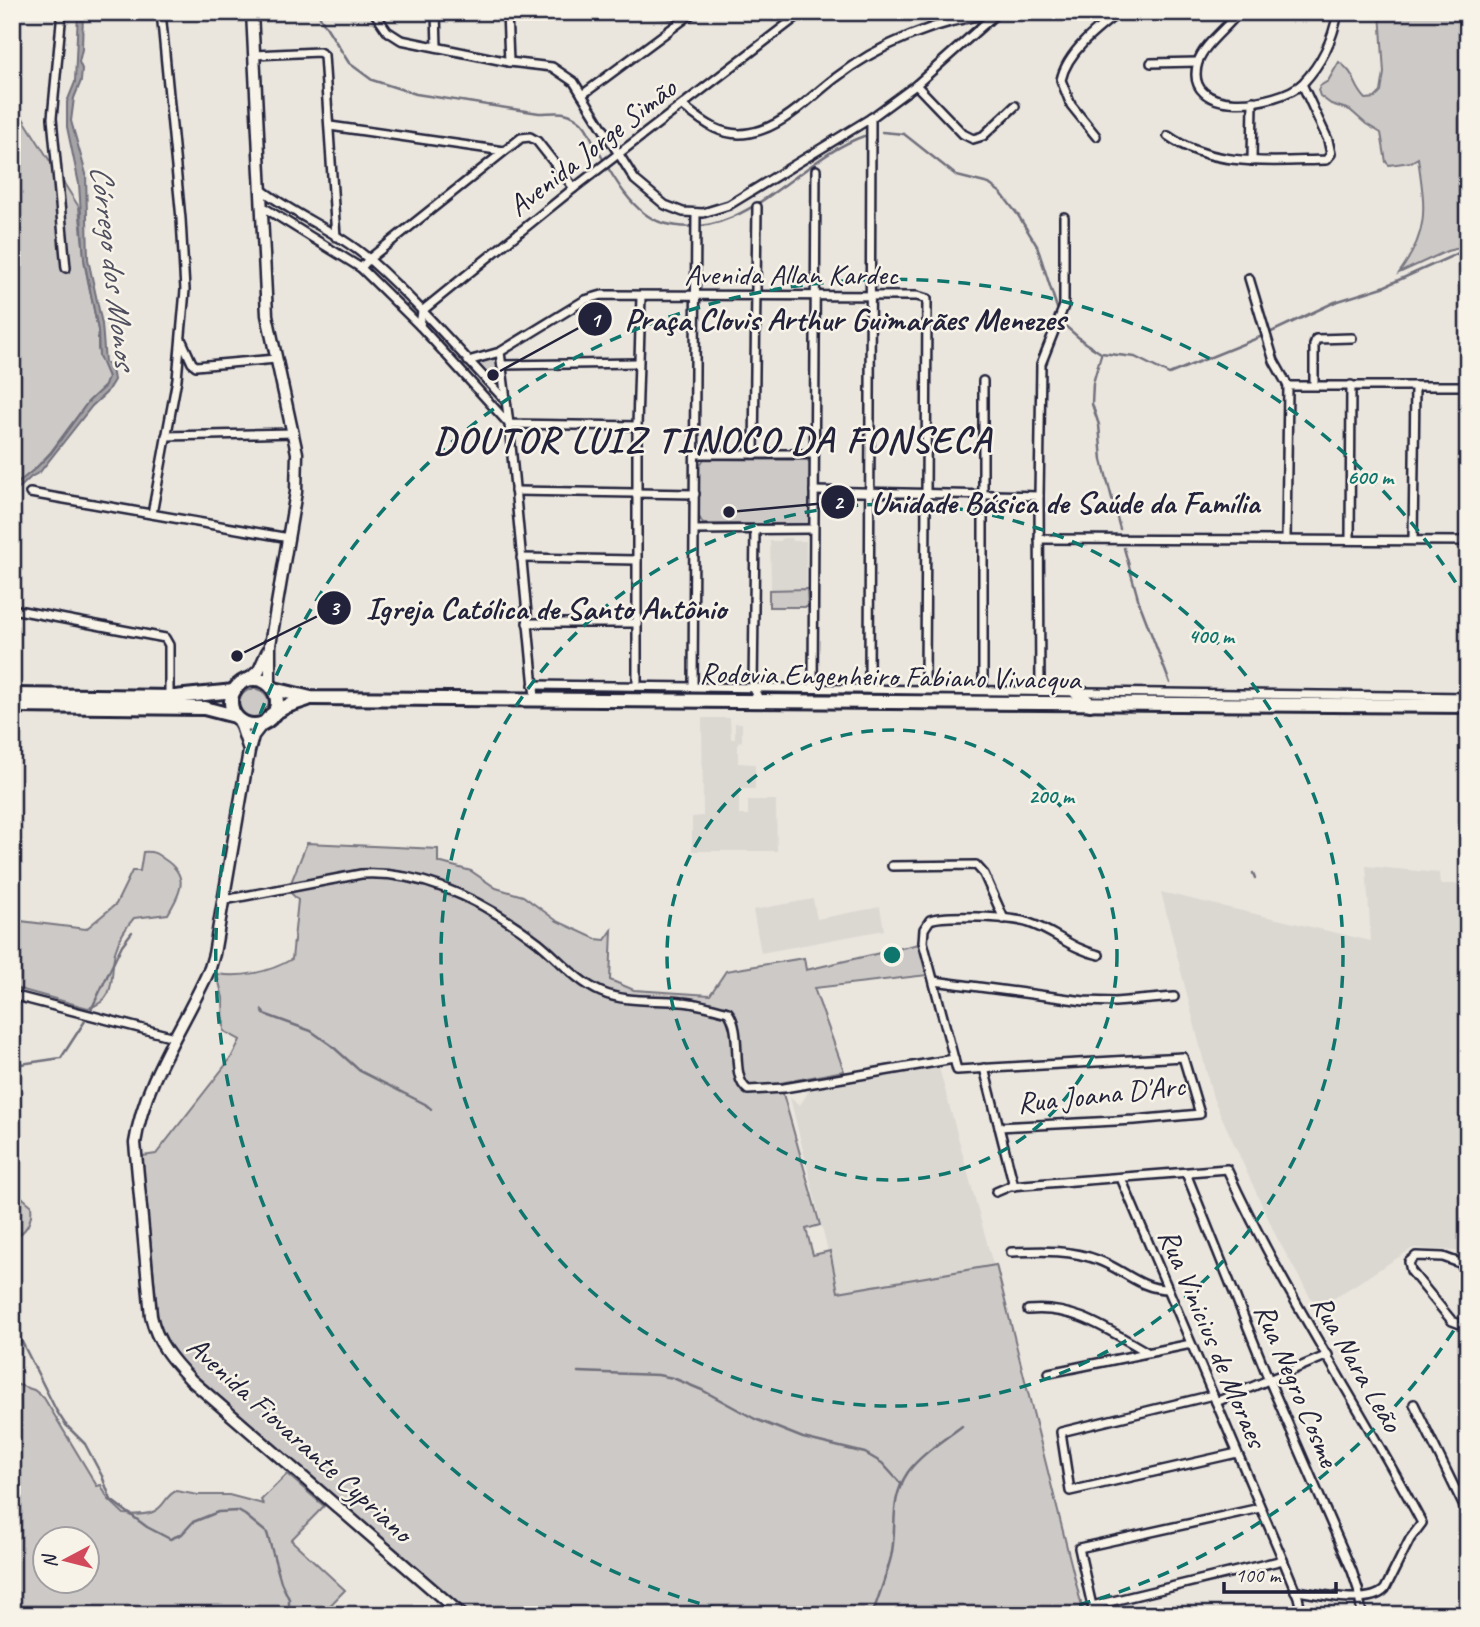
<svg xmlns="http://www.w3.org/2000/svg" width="1480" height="1627" font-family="Caveat,sans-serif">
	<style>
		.built { fill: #dbd8d2 }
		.green { fill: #cdc9c6; stroke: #787680; stroke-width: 2; fill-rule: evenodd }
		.water { fill: #a6a3a6; stroke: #716f7b; stroke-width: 2 }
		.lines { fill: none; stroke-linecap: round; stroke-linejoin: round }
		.stream { stroke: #716f7b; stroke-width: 2.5 }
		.street-casing { stroke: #22223b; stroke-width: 12 }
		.secondary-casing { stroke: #22223b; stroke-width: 15 }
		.highway-casing { stroke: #22223b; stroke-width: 18 }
		.street { stroke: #f7f3e8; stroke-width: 7 }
		.secondary { stroke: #f7f3e8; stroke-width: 10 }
		.highway { stroke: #f7f3e8; stroke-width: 12 }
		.ring { fill: none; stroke: #0f766e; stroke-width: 3.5; stroke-dasharray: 12 9 }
		.labels { text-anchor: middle; stroke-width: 5; stroke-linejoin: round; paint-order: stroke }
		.street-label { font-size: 30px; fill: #22223b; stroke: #f7f3e8 }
		.water-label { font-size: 32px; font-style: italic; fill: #504f60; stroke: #f7f3e8 }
		.district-label { font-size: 37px; font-weight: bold; letter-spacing: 2px; fill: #22223b; stroke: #f7f3e8 }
		.centre { fill: #0f766e; stroke: #f7f3e8; stroke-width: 3.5 }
		.ring-label { font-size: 21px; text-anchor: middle; font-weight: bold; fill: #0f766e; stroke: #f7f3e8; stroke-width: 5; stroke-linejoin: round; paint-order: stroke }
		.leader { fill: none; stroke: #22223b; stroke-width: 2.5 }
		.callout-dot { fill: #22223b; stroke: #f7f3e8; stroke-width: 2.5 }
		.mark-label { font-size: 21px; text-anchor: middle; font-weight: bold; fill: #fff }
		.callout-label { font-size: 32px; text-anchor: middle; font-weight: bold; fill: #22223b; stroke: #f7f3e8; stroke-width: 5; stroke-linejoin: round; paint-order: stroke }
	</style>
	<rect width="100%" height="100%" fill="#eae6de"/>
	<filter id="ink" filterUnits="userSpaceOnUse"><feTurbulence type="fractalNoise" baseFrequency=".0143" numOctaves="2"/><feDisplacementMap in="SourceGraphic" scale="14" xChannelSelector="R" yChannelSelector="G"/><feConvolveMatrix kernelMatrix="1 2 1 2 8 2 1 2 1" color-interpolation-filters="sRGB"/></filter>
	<g filter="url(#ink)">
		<g class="built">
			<polygon points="782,538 792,538 793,541 806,541 806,589 771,589 770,541 781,541"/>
			<polygon points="702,718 730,718 731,739 735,739 735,723 742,723 742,741 738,742 738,763 755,764 755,789 739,789 739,815 748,815 748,800 776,800 777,851 692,851 692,817 703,816"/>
			<polygon points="1366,866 1439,873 1440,884 1468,884 1468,1252 1413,1248 1317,1309 1277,1238 1213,1098 1161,892 1371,941"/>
			<polygon points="813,899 817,919 880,907 884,930 761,953 753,910"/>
			<polygon points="939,1068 994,1268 839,1296 790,1098 800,1105 807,1094 808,1090"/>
		</g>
		<g class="green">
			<path d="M1380 12H1468V246L1447 251 1399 273C1430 230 1425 208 1418 158L1411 162 1389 165 1386 162 1381 133 1366 124 1350 110 1331 104 1320 96 1318 90 1320 86 1328 81 1339 62C1357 74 1352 85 1366 99L1375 98 1381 92 1384 73Z"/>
			<polygon points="12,101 79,207 85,266 98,330 98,349 108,377 105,386 88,402 50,453 36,468 12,488"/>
			<polygon points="496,357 499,386 477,363"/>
			<polygon points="704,459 807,460 811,463 810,524 703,524 698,515 699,466"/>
			<polygon points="807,589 808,607 769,607 769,590"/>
			<circle cx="254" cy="704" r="15"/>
			<path d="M12 825H17L21 921 86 929 116 904 132 871H140L143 852C153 851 156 853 164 859 190 876 181 891 168 914L134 918C125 928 119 939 115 952 109 975 119 1000 88 1008L12 987Z"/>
			<path d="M307 843 438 849V862L471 871 496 888 523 896 557 921 596 939 605 940 612 930 610 980 634 990 710 995 726 971 804 958 806 970 919 944 928 975 814 988 844 1071 780 1083 820 1225 806 1229 813 1255 830 1251 838 1292 996 1265 1084 1615H467L179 1365 159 1329 142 1156 156 1154 231 1058 240 1040 224 1031 223 998 217 974C242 978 270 972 292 959L298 900 288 890Z"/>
			<path d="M12 1166C15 1194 9 1186 31 1205 33 1221 27 1232 12 1239Z"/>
			<path d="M12 1383 34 1390 44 1398 97 1486 101 1485 108 1499 124 1514C135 1515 151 1516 159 1508 166 1502 167 1495 176 1491L198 1495H229L263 1504 261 1500 287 1474 324 1506 291 1540 345 1590 321 1615H12ZM46 1540H88V1582H46Z"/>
		</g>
		<polygon class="water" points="78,12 83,12 82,49 79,62 82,69 81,81 74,98 71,121 86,174 88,259 102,324 105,362 112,368 114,380 106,393 92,406 40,472 31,477 12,495 13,487 36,468 51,453 88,402 105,386 108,377 99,356 98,330 84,259 79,184 67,127 67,102 75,82"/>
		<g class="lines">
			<g class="stream">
				<path d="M317 12 349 63 372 80 416 94 539 113C553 113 564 110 576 118 586 124 589 134 594 143 609 170 631 214 663 223 742 246 797 159 864 136"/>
				<polyline points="882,132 904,134 957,176 989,184 1001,193 1018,215 1037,246 1057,308"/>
				<polyline points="1063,324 1085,343 1101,353 1135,357 1169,374 1265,335 1335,302 1383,287 1461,252 1468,252"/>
				<polyline points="1101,355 1093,383 1092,404 1099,425 1102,460 1120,529"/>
				<polyline points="1124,548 1139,602 1170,683"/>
				<polyline points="1253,873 1255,878"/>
				<polyline points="91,1010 122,945 132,932"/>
				<polyline points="262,1010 264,1014 311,1031 331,1045 360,1071 425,1104 431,1109"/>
				<polyline points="12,1055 12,1070"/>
				<polyline points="14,1065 61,1058 85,1021"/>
				<polyline points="12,1288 19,1336 56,1410 65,1424 85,1444 102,1476 111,1500 147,1527 170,1539 182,1534 193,1522 218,1512 238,1511 245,1515 267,1533 281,1582 289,1599 289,1615"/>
				<polyline points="12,1346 19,1336"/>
				<polyline points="578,1372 658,1375 673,1378 702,1390 755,1419 803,1438 865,1453 882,1463 902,1485"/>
				<path d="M872 1615C879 1596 886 1576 891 1557 898 1526 888 1502 908 1472 921 1454 944 1440 962 1426"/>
			</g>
			<g class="street-casing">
				<g id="street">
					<polyline points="62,12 52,118 66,268"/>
					<polyline points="374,12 387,31 401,40 509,62 552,67 574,82 635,180 665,205 683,212 703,213 729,205 871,118 916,85 998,12"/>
					<polyline points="436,12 437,47"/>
					<polyline points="507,12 509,62"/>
					<polyline points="655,12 689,15"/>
					<path d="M1239 12C1228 27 1203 45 1198 62 1181 119 1279 106 1303 83 1322 63 1333 39 1338 12"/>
					<polyline points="254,55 319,52 324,55 336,237"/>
					<polyline points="1151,63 1198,62"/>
					<polyline points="916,85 963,134 973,139 983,136 1015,106"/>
					<polyline points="582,95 694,12"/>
					<path d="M683 106C703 122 722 138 749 133 782 128 809 98 834 79 879 44 939 19 996 14"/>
					<polyline points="330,126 504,151"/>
					<path d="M1096 136 1071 105 1061 80C1067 52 1097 29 1119 12"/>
					<path d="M1168 136C1213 168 1274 161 1326 160L1331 154 1328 140 1302 84"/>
					<polyline points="1252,161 1253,101"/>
					<path d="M262 190C296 216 338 232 370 260 418 303 461 353 505 400"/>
					<polyline points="263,207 361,268 420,326 509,424 637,426"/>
					<polyline points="361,268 369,259 521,138 530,137 537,141 574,188"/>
					<polyline points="1249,278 1274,361 1288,386 1286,540"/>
					<polyline points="420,326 422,311 574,188 803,12"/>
					<polyline points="182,341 192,363 196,366 276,359"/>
					<polyline points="468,361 500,352"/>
					<polyline points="502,365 638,363"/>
					<polyline points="983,381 983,689"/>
					<polyline points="1314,385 1314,345 1316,339 1352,338"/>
					<polyline points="1288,386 1468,386"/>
					<polyline points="166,436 294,433"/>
					<polyline points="695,454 813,454"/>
					<polyline points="754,454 757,207"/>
					<polyline points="515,491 695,494"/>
					<polyline points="814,491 1039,496"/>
					<polyline points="30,493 289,538"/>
					<polyline points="152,514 177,379 185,290 181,219 161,12"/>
					<polyline points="695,530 813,529"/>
					<polyline points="755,530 753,687 760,701"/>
					<polyline points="1039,539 1468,541"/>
					<polyline points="1350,540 1351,385"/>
					<polyline points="1413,540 1415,386"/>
					<polyline points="521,558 637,560"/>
					<polyline points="12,609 165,638 169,645 169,697"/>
					<polyline points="527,623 637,623"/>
					<polyline points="533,685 1468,697"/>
					<polyline points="637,685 637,426 641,296"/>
					<polyline points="693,686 696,213"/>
					<polyline points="813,688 816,170"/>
					<polyline points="869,689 871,118"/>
					<polyline points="1040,690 1039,496 1041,364 1064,306 1064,217"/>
					<polyline points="535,698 509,424 500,352 585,300 602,295 917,296 927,299 925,689"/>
					<polyline points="892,866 976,865 984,874 1004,919"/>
					<path d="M224 900 361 874C426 870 488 904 538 942 559 959 577 982 601 992 626 1003 655 999 681 1002 697 1003 713 1008 728 1012 744 1033 729 1077 748 1090L784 1088 954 1059"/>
					<polyline points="934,981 1084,1001 1115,1002 1174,997"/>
					<polyline points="12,995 174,1037"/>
					<polyline points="984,1068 1014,1186"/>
					<path d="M999 1127 1135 1120 1200 1114 1183 1057 957 1070 923 942 924 929 930 920C944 914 1014 917 1029 923 1054 931 1071 949 1099 955"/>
					<polyline points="1186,1173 1269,1380 1352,1571 1358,1589 1362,1615"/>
					<polyline points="1121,1178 1283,1560 1298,1597 1302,1615"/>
					<path d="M996 1192 1010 1186 1227 1169C1283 1292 1359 1404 1422 1523L1410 1539 1385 1589C1369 1607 1317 1593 1295 1591"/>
					<path d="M1011 1252C1040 1251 1070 1249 1098 1260 1123 1269 1140 1289 1167 1289"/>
					<polyline points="1468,1266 1443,1257 1416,1256 1409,1262 1411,1271 1452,1321 1468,1327"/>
					<path d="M1028 1310C1074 1305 1108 1330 1147 1352"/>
					<polyline points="1049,1373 1191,1344"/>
					<polyline points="1213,1395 1061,1432 1070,1491 1237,1453"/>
					<polyline points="1216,1402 1328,1355"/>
					<polyline points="1414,1404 1468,1515"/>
					<polyline points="1260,1508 1079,1548 1092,1606 1283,1560"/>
				</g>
			</g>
			<g class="secondary-casing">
				<g id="secondary">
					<polyline points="252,12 267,315 297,453 296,492 270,645 270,684"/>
					<polyline points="247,681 259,670 267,652"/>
					<path d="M267 718 253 736 249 751 214 954 210 968C184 1027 145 1078 135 1143L151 1316C157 1343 172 1360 191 1380L462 1615"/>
					<polyline points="239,720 248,747"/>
				</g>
			</g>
			<g class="highway-casing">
				<g id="highway">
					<circle cx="254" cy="702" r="23"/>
					<polyline points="274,689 311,698 1468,706"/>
					<polyline points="1075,691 1090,704"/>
					<polyline points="12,695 175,697 234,691"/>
					<polyline points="12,706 204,708 235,716"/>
					<polyline points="271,715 287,706 308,699"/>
				</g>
			</g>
			<use href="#street" class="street"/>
			<use href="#secondary" class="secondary"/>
			<use href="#highway" class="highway"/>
		</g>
	</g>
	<g class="ring">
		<circle cx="892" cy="955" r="225"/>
		<circle cx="892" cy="955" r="451"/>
		<path d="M1465 1313A676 676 0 0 1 1044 1614M740 1614A676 676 0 1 1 1465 597"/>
	</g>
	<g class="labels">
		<g class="street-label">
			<text transform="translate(592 147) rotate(-38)" y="10">Avenida Jorge Simão</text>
			<text x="791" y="284">Avenida Allan Kardec</text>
			<text transform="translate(890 676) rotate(1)" y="10">Rodovia Engenheiro Fabiano Vivacqua</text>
			<text transform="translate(1101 1094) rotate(-6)" y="10">Rua Joana D'Arc</text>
			<text transform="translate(1213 1338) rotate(67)" y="10">Rua Vinicius de Moraes</text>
			<text transform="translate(1357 1363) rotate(60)" y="10">Rua Nara Leão</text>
			<text transform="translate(1297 1385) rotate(67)" y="10">Rua Negro Cosme</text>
			<text transform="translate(300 1439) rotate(42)" y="10">Avenida Fiovarante Cypriano</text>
		</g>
		<g class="water-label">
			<text transform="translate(114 266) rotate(83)" y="11">Córrego dos Monos</text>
		</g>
		<g class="district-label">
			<text x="713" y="452">DOUTOR LUIZ TINOCO DA FONSECA</text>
		</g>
	</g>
	<circle cx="892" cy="955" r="10" class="centre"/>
	<g class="ring-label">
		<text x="1370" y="484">600 m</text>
		<text x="1211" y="643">400 m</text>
		<text x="1051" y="803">200 m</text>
	</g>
	<path class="leader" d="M493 375L595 319M729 512L838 502M237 656L334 608"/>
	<g class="callout-dot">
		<circle cx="493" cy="375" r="7"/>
		<circle cx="729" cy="512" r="7"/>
		<circle cx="237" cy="656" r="7"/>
		<circle cx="595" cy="319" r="18"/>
		<circle cx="838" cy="502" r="18"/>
		<circle cx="334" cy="608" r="18"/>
	</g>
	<g class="mark-label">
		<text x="595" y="327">1</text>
		<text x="838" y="509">2</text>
		<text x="334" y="615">3</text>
	</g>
	<g class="callout-label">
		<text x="845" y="330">Praça Clovis Arthur Guimarães Menezes</text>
		<text x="1065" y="513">Unidade Básica de Saúde da Família</text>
		<text x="546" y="619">Igreja Católica de Santo Antônio</text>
	</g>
	<rect width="1480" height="1627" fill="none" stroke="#f7f3e8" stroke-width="42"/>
	<rect x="21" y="21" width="1438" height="1585" fill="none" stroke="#22223b" stroke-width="2.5" filter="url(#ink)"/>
	<g transform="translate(66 1560) rotate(263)"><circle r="33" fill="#f7f3e8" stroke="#a29fa3" stroke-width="2"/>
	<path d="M0-5L12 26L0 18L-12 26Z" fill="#d1495b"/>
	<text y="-10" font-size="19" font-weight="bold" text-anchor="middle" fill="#22223b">N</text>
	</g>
	<path d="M1224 1582v10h112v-10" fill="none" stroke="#22223b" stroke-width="3.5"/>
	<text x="1235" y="1582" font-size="21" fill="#22223b" stroke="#f7f3e8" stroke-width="5" paint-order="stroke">100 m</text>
</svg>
